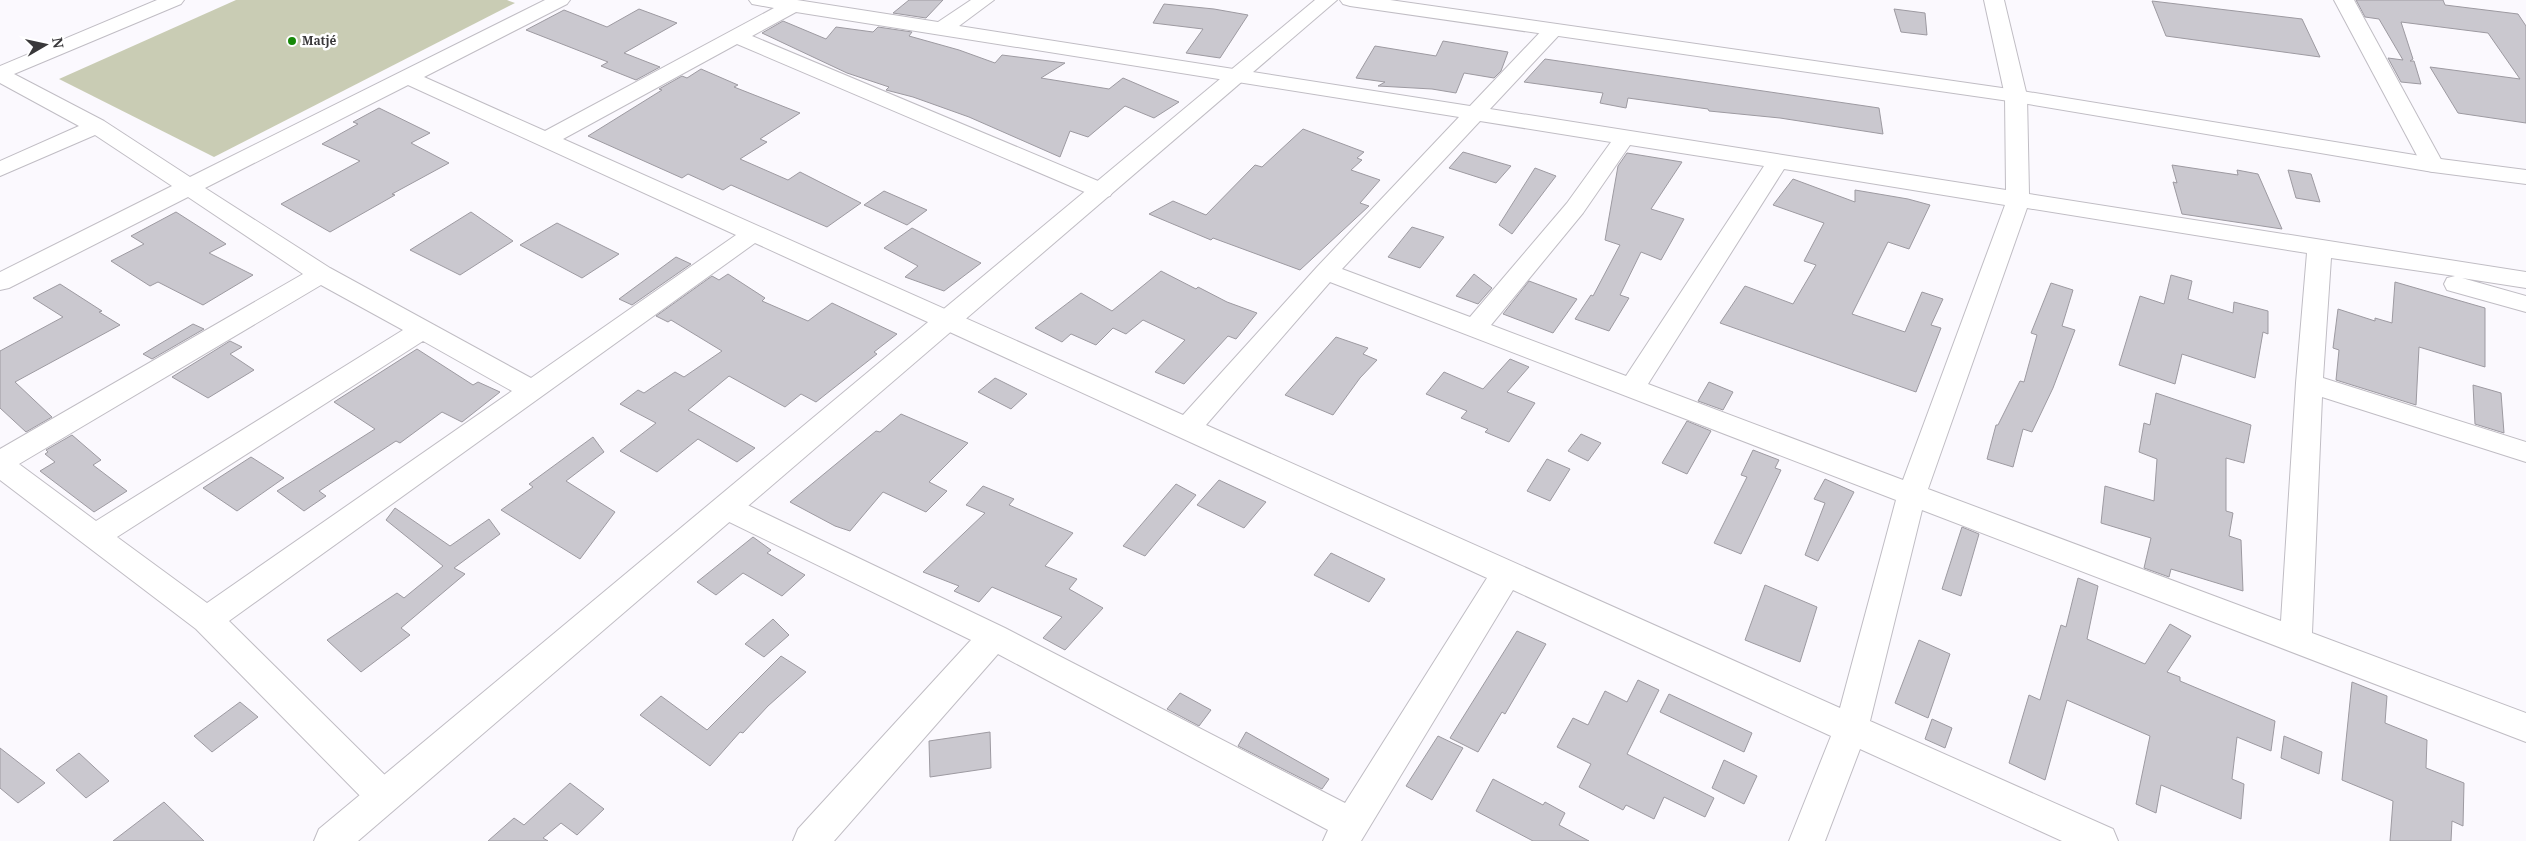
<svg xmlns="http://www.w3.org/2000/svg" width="2526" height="841" font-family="'Noto Serif',serif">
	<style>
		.green { fill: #c9ccb4 }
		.building { fill: #cac8cf; stroke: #9d9aa1 }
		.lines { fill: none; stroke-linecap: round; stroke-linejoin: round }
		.street-casing { stroke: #c0bdc4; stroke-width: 2 }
		.secondary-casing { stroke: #c0bdc4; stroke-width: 2 }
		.street { fill: #fff; fill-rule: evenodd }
		.secondary { fill: #fff; fill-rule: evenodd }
		.poi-dot { fill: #178909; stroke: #fff; stroke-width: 2 }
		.labels { text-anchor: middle; stroke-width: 5; stroke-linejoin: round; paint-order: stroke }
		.far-poi-label { font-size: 12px; font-weight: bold; fill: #39383a; stroke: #fff; text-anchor: start }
	</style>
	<rect width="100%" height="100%" fill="#fbf9fe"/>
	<polygon class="green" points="236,0 507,0 515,3 214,157 59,79"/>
	<g class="building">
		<polygon points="909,0 943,0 926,18 893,13"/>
		<polygon points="2356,0 2443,0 2445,5 2518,14 2526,26 2526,123 2458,113 2430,67 2520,79 2488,33 2401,22 2413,59 2410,61 2414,61 2421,84 2401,82 2388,58 2403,60 2379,19 2365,17"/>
		<polygon points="2152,1 2302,19 2320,57 2166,36"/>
		<polygon points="1164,4 1214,9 1248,15 1220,58 1186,53 1203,29 1153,23"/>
		<polygon points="639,9 677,23 624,53 660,67 636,80 601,66 608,62 526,30 564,10 607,27"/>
		<polygon points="1894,9 1925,13 1927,35 1901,32"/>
		<polygon points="783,21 826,39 836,27 873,32 878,27 912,32 909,36 959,50 995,63 1002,55 1065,63 1041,78 1109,89 1123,78 1179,102 1154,118 1125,106 1088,137 1070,131 1060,157 969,117 913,97 886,90 889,87 847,73 762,33"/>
		<polygon points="1443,41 1508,52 1501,71 1494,78 1464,73 1456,93 1432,89 1378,86 1385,82 1356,78 1375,46 1436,56"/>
		<polygon points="1545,59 1879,108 1883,134 1780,118 1709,111 1708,109 1628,98 1626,108 1600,103 1603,93 1524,82"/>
		<polygon points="701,69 738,85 734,87 800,113 760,139 767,142 740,159 788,180 800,172 861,203 827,227 731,185 723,190 688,174 682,178 588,136 662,90 659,89 682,76 687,78"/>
		<polygon points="379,108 430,133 411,143 449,163 392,194 395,195 330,232 281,204 360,161 322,144 358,124 353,122"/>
		<polygon points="1303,129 1364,152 1357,158 1362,160 1351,170 1380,180 1360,203 1369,206 1300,270 1213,238 1211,240 1149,214 1173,201 1206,215 1255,165 1262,167"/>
		<polygon points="1463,152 1470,154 1511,166 1496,183 1449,168"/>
		<polygon points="1627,153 1682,162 1651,209 1684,219 1661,260 1641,252 1620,295 1629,298 1609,331 1575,319 1591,295 1593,296 1620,245 1605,240 1618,166"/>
		<polygon points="2172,165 2238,175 2237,170 2258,174 2282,229 2182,214 2173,182 2177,183"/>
		<polygon points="1535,168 1556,176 1512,234 1499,225"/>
		<polygon points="2288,170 2311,174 2320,202 2296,198"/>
		<polygon points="1793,179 1855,202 1855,190 1908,199 1930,205 1909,249 1888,242 1852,314 1905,332 1922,292 1943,299 1931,325 1941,328 1916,392 1720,323 1745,286 1793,304 1816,265 1804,261 1824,223 1773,205"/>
		<polygon points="884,191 927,210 907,225 864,205"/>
		<polygon points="176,212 226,244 209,253 253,275 203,305 158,282 150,286 111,261 144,244 131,236"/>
		<polygon points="471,212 513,241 460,275 410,250"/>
		<polygon points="557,223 619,254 582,278 520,245"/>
		<polygon points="1412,227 1444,237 1420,268 1388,257"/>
		<polygon points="912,228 981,263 944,291 905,277 918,266 884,248"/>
		<polygon points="676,257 691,264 632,305 619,299"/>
		<polygon points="1161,271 1196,289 1198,287 1227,302 1257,313 1236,339 1228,336 1184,384 1155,372 1185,340 1143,320 1126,334 1113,328 1096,345 1071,334 1062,342 1035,328 1081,293 1112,311"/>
		<polygon points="728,274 765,298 762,301 808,321 832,303 897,334 874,352 877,354 816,402 801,394 785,407 729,376 688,410 755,448 737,462 698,439 657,472 620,451 656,423 620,404 638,390 644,393 675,372 684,377 722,351 671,320 668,322 656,316 712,276 719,280"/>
		<polygon points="1474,274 1492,288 1478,304 1456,296"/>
		<polygon points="2171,275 2192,281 2188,299 2233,313 2234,302 2268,311 2268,334 2263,332 2255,378 2182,354 2175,384 2119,365 2140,296 2164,304"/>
		<polygon points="1529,281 1577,299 1553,333 1503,314"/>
		<polygon points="2395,282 2485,308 2485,367 2419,347 2416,405 2336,380 2339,350 2333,348 2338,309 2375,321 2375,318 2392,323"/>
		<polygon points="2051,283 2073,290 2062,326 2075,330 2053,388 2032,432 2023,429 2013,467 1987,459 1996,425 1998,425 2020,381 2024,382 2037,335 2031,333"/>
		<polygon points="60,284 102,311 99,312 120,325 15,382 52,417 26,432 0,408 0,351 63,317 33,298"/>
		<polygon points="193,324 204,329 152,359 143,354"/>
		<polygon points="1336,337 1368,348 1363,354 1377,360 1360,378 1333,415 1285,395"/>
		<polygon points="230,341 242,347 230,354 254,370 208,398 172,377"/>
		<polygon points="417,349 473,385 478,382 500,392 462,422 442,412 400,443 396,441 319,491 326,496 304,511 277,491 375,429 334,402"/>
		<polygon points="1510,359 1529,367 1507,392 1535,403 1509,442 1485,432 1488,429 1461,418 1467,411 1426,394 1444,372 1483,389"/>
		<polygon points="995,378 1027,394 1011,409 978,392"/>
		<polygon points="1709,382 1733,392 1723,410 1698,401"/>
		<polygon points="2473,385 2501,393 2504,433 2475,424"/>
		<polygon points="2156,393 2251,425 2244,463 2226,458 2226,511 2233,513 2229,536 2241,540 2243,591 2171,569 2169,577 2144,568 2151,538 2101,523 2105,486 2154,501 2157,459 2139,452 2144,423 2150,425"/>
		<polygon points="901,414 968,443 929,482 947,491 926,512 883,492 850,531 835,526 790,502 876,431 880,432"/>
		<polygon points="1687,421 1711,431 1687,474 1662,463"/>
		<polygon points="1581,434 1601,443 1588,461 1568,451"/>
		<polygon points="72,435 101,460 93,465 127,491 94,512 40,471 55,462 45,454 48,452 46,450"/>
		<polygon points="593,437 604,452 566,481 615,512 580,559 501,510 533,487 529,484"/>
		<polygon points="1753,450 1779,460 1775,468 1781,470 1741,554 1714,543 1747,477 1741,475"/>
		<polygon points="251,457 284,478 237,511 203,488"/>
		<polygon points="1547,459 1570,469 1550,501 1527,491"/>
		<polygon points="1825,479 1854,492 1818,561 1805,555 1825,503 1814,499"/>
		<polygon points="1219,480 1266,502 1244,528 1197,505"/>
		<polygon points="1176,484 1196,495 1145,556 1123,546"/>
		<polygon points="983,486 1014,499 1009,505 1073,533 1045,566 1077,579 1069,589 1103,608 1065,650 1043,638 1062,617 992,587 979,602 954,591 959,586 923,572 985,513 966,505"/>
		<polygon points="395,508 450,546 489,519 500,534 454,568 465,574 401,628 410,635 361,672 327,640 397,593 404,598 443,566 386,520"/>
		<polygon points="1962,527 1979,534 1961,596 1942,589"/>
		<polygon points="753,537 771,550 767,553 805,575 782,596 743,573 716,595 697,582"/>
		<polygon points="1331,553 1385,579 1369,602 1314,575"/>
		<polygon points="2078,578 2098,586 2087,639 2145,664 2170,624 2191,636 2167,672 2180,677 2180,681 2275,721 2271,751 2237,737 2232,779 2244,784 2241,819 2161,785 2156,813 2136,804 2150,736 2067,700 2045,780 2009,763 2029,695 2040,700 2061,625 2066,627"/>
		<polygon points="1765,585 1817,607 1800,662 1745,640"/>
		<polygon points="773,619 789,635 764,657 745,644"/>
		<polygon points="1517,631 1546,644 1505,714 1502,712 1478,752 1450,738"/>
		<polygon points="1919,640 1950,654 1928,718 1895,703"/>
		<polygon points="781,656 806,672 768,706 743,733 740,732 710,766 640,715 661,696 707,730"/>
		<polygon points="1638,680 1659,690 1627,754 1714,798 1705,817 1664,797 1654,819 1626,805 1623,810 1579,787 1591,764 1557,747 1573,718 1588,725 1605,691 1627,702"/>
		<polygon points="2352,682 2387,696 2385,723 2427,740 2426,768 2464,783 2463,826 2452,821 2451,841 2390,841 2393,801 2342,780"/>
		<polygon points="1180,693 1211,710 1199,726 1167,709"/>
		<polygon points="1669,694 1752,733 1744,752 1660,712"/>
		<polygon points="240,702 258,717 212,752 194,736"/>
		<polygon points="1932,719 1952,728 1945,748 1925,739"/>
		<polygon points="990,732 991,768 930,777 929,741"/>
		<polygon points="1246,732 1329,779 1322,789 1238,746"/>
		<polygon points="1438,736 1463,748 1432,800 1406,786"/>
		<polygon points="2284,736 2322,752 2319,774 2281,758"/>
		<polygon points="0,748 45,783 18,803 0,788"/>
		<polygon points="79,753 109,781 86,798 56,770"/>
		<polygon points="1724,760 1757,776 1744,804 1712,788"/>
		<polygon points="1493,779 1543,805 1545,802 1565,813 1559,825 1589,841 1533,841 1476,811"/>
		<polygon points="570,783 604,809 577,835 561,823 543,838 548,841 488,841 514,818 524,825"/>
		<polygon points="164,802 204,841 113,841"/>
	</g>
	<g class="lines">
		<g class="street-casing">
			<g id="street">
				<path d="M157 0H184L181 4 14 74 104 121 190 177 545 0H570L567 4 424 77 545 131 774 8 752 4 749 0H797L938 22 971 0H994L959 26 1470 106 1546 26H1560L1563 30 1560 34 1490 109 2006 190 2005 96 1984 0H2004L2027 96 2029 194 2526 272V288L2462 278 2526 296V312L2447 290 2444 284 2447 278 2455 276 2331 258 2323 378 2526 442V462L2322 397 2312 633 2526 713V742L1922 510 1870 721 2113 829 2118 841H2062L1860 749 1825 841H1789L1831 736 1513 590 1361 841H1323L1328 830 998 654 834 841H793L798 829 971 640 717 516 712 508 717 500 727 497 737 500 1005 628 1345 803 1487 578 755 243 229 621 395 785 400 796 395 807 383 812 371 807 196 629 0 480V449L303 274 188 197 9 288 0 290V272L172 186 95 135 0 176V161L79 126 0 83V66ZM796 12 1459 117 1317 267 1183 415 563 139 737 44 1094 196 1102 198 1110 196 1113 191 1110 186 752 36ZM408 85 736 235 531 378 330 268 205 188ZM1480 121 1611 142 1567 203 1470 317 1342 269ZM1630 145 1764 166 1626 376 1491 325 1583 213ZM1784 169 2005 205 1903 480 1648 384ZM2027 208 2307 253 2296 383 2281 621 1928 489ZM1330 282 1896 500 1840 708 1206 425ZM321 285 403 330 96 521 19 464ZM423 341 512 391 207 603 117 537Z"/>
				<polygon points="2334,0 2354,0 2444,165 2441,170 2433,172 2425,170 2422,165"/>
			</g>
		</g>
		<g class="secondary-casing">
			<g id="secondary">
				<polygon points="1315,0 1337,0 358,841 314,841 319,829"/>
				<polygon points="1340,0 1390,0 2016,90 2433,158 2526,170 2526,184 2433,172 2016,102 1350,6 1343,4"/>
			</g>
		</g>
		<use href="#street" class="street"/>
		<use href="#secondary" class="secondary"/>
	</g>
	<circle class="poi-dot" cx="292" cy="41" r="5"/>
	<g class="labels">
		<g class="far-poi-label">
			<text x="302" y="45">Matjé</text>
		</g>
	</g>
	<g transform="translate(45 45) rotate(81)" stroke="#ffffff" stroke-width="4" paint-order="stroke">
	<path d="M0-4L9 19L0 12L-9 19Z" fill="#39383a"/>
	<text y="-8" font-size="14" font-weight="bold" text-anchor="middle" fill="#39383a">N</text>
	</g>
</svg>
